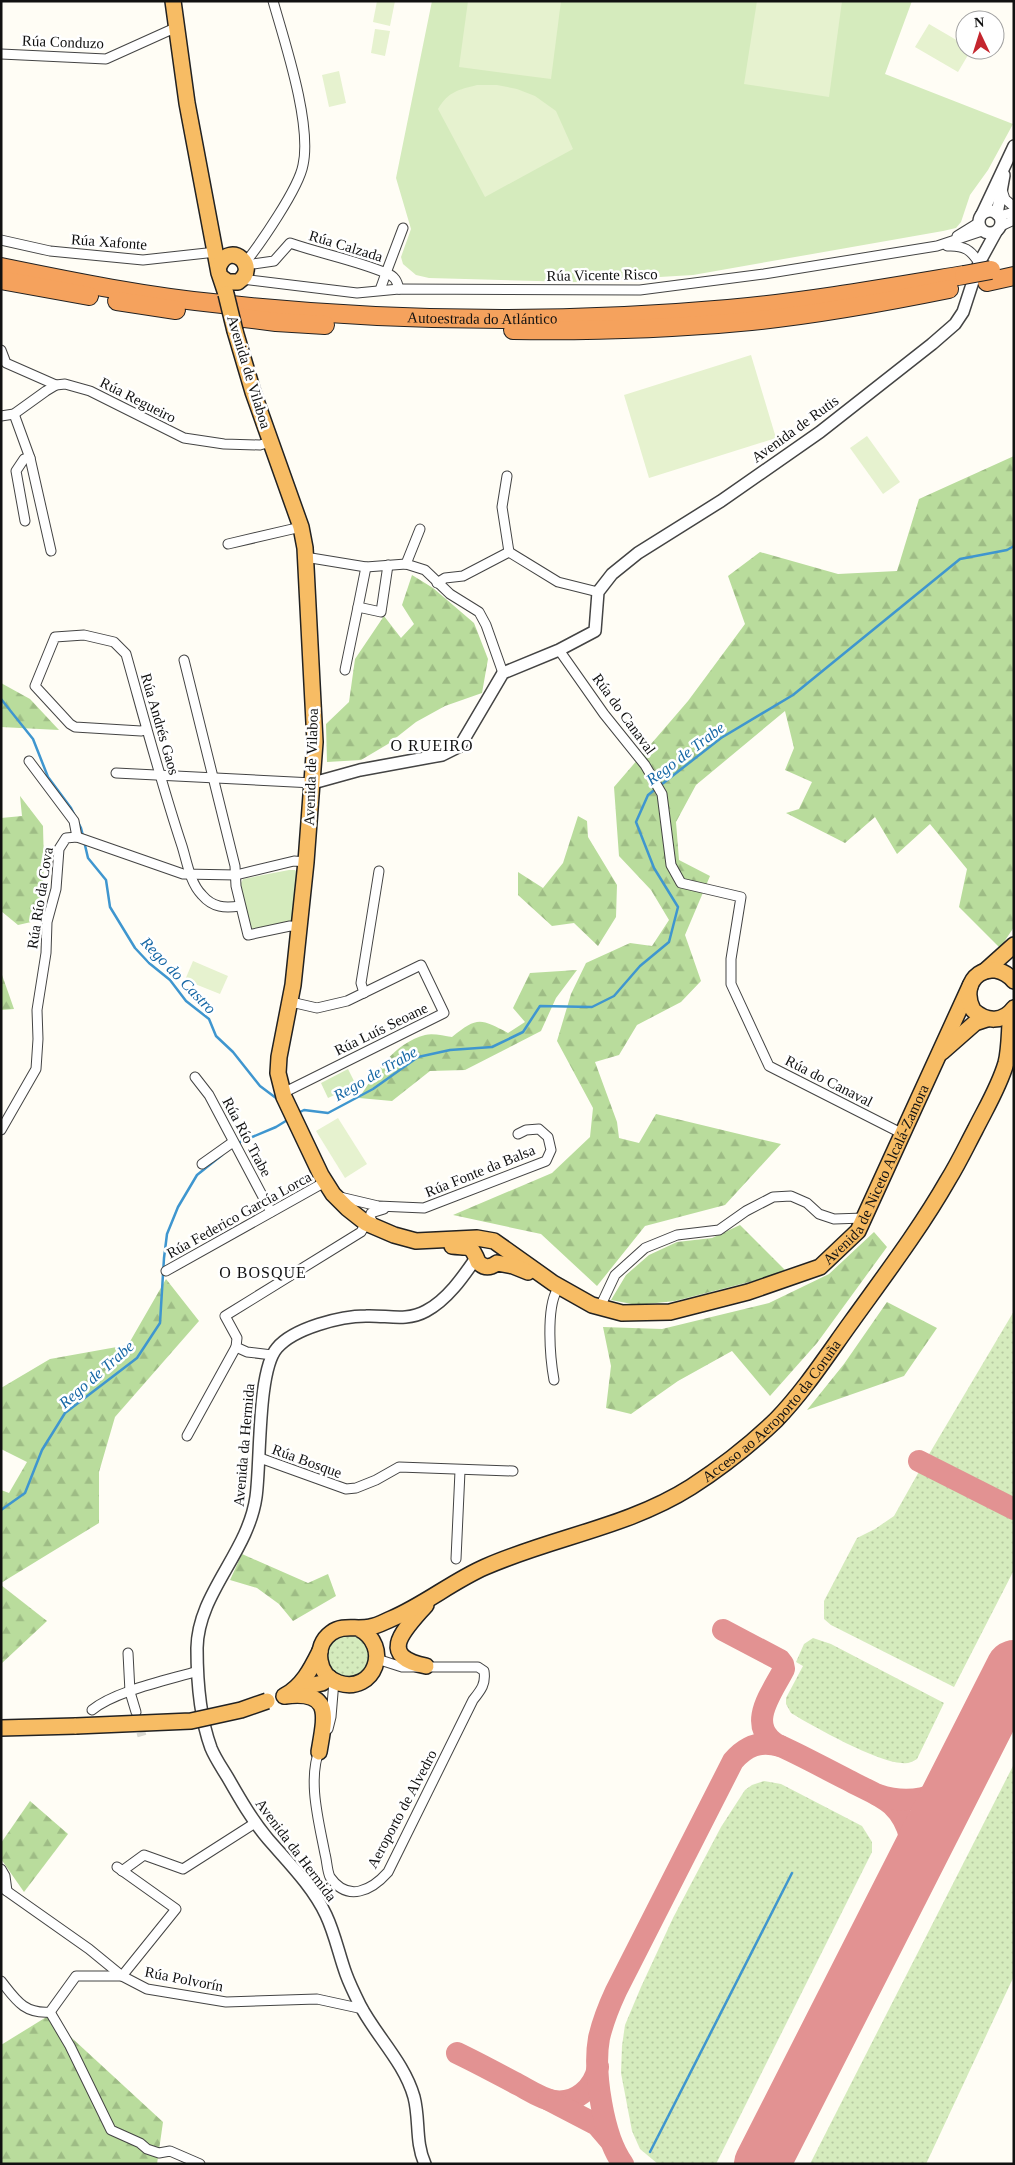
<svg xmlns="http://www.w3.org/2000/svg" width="1015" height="2165" font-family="'Times New Roman',serif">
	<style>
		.grass { fill: url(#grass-dots) }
		.forest { fill: url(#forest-firs) }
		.park { fill: #d5ebbd }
		.pitch { fill: #e6f2cf }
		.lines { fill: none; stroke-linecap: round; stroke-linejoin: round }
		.stream { stroke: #3f96cf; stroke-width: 2.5 }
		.taxiway { stroke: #e29292; stroke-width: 22 }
		.runway { stroke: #e29292; stroke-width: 56 }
		.minor-tunnel { stroke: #dbdad3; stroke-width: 9; stroke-dasharray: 9 4.5; stroke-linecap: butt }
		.minor-casing { stroke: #444; stroke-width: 11 }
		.tertiary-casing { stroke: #444; stroke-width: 14 }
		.trunk-casing { stroke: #222; stroke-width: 18 }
		.motorway-casing { stroke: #222; stroke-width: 20 }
		.minor { stroke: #fff; stroke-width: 9 }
		.tertiary { stroke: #fff; stroke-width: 11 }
		.trunk { stroke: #f7bc64; stroke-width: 15 }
		.motorway { stroke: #f5a25d; stroke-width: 18 }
		.trunk-bridge-casing { stroke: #222; stroke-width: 18; stroke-linecap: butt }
		.motorway-bridge-casing { stroke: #222; stroke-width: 20; stroke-linecap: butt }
		.trunk-bridge { stroke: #f7bc64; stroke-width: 15 }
		.motorway-bridge { stroke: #f5a25d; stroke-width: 18 }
		.labels { text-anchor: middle; stroke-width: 5; stroke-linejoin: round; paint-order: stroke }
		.street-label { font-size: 15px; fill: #111; stroke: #fff }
		.neighbourhood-label { font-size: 16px; letter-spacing: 1px; fill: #111; stroke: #fff }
		.water-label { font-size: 16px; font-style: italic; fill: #1768a6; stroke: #fff }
	</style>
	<defs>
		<pattern id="grass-dots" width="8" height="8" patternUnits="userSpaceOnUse" patternTransform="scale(1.25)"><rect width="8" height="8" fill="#d5ebbd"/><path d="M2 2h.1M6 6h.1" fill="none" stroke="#b6c8a1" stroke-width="1.8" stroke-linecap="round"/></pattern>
		<pattern id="forest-firs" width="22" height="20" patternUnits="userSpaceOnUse" patternTransform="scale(1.25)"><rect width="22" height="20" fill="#b9dc9c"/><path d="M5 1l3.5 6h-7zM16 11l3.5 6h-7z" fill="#9ebc85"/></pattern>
	</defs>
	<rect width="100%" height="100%" fill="#fffdf5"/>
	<g class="grass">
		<polygon points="1014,1311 1014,1502 928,1456"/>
		<polygon points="921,1468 1014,1515 1014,1570 954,1687 831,1625 824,1619 824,1601 857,1538 875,1529 894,1516"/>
		<path d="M350 1635C367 1639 370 1650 369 1667L353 1680 333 1675 325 1659C329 1644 334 1636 350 1635Z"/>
		<path d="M813 1638 831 1644 944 1703 917 1759C912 1762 908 1764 902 1763 877 1762 814 1727 791 1713L786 1704V1698L803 1666 796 1662 804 1644Z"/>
		<polygon points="1014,1764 1014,1976 926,2164 810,2164"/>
		<polygon points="764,1781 781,1784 862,1826 872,1842 872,1852 716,2164 658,2164 640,2149 632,2131 621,2073 622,2046 625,2025 641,1987 673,1918 721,1827 745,1790 752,1785"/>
	</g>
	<g class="forest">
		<polygon points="1014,456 1014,927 1000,948 959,907 967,869 930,824 897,854 875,817 845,843 786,813 799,809 812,782 785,770 794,748 785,711 696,785 676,822 679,860 710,876 685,935 701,981 681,1002 637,1025 619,1055 595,1062 617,1122 619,1138 639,1143 656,1114 781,1144 725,1205 645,1226 597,1286 541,1234 453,1215 552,1173 590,1137 593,1108 557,1041 571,994 586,963 630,943 652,946 669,920 651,890 619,856 614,787 688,701 745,624 728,576 760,552 838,574 897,571 919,499"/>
		<polygon points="412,575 433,588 474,623 488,659 482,693 445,706 416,722 388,744 361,760 327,762 326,724 349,702 355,659 384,616 401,638 414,624 402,605"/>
		<polygon points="1,683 30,699 59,730 1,727"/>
		<polygon points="20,796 43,826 44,866 40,920 18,925 1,911 1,818 22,816"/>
		<polygon points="578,816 587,821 588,837 617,885 616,917 598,946 574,923 552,926 518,895 518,872 543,888 563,863"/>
		<polygon points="1,936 1,972 14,1009 1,1010"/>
		<path d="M577 970 556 998 541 1031 465 1070 430 1071 392 1101 359 1098C376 1073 394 1043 425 1035 433 1033 444 1036 452 1037 477 1017 480 1018 508 1033L525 1022 513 1008 530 973Z"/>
		<polygon points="740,1225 785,1270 765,1278 675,1301 637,1305 611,1300 626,1275 649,1255 677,1242 712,1238"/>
		<polygon points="874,1232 887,1247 817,1343 770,1396 732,1351 678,1381 631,1414 606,1408 611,1366 603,1327 662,1329 769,1303 829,1274"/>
		<polygon points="166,1279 199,1321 115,1417 99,1472 99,1523 1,1583 1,1490 9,1493 27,1462 1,1449 1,1388 50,1359 128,1345"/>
		<polygon points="887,1302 937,1328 904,1376 807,1410 844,1364"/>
		<polygon points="242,1554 308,1583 328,1574 336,1596 293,1621 279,1604 257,1588 230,1580"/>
		<polygon points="1,1585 47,1621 1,1664"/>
		<polygon points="30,1801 68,1834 24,1892 1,1859 1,1843"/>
		<polygon points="48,2016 163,2122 157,2164 1,2164 1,2045"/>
	</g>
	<g class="park">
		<polygon points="432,1 912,1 885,74 1013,124 988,170 970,195 961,222 956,228 943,231 693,275 576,282 429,278 416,275 403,264 401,257 411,229 396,178"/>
		<polygon points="289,870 295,870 300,875 292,920 289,923 251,930 249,929 239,887 243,879"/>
		<polygon points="348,1069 356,1085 328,1098 321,1083"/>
	</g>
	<g class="pitch">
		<polygon points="377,1 395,1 390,26 373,22"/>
		<polygon points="468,1 561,1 551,79 459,67"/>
		<polygon points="757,1 842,1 829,97 744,84"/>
		<polygon points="929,24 965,45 965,50 971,50 958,72 915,47"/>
		<polygon points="375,29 390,31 385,56 371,53"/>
		<polygon points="339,71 346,103 329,107 322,75"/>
		<path d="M477 85H497L517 89 535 96 556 111 573 149 485 197 438 109C449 91 458 90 477 85Z"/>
		<polygon points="751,355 776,438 649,478 624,395"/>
		<polygon points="867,436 900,482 883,494 850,448"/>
		<polygon points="193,961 228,976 220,994 185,980"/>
		<polygon points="338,1118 367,1164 345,1178 316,1131"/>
	</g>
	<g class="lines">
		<g class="stream">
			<polyline points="1,699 33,739 48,777 71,808 81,828 83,836"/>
			<polyline points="84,841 88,858 106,880 110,907 135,948 149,963 170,980 186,1001 209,1019 216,1036 233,1052 260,1086 280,1101"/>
			<polyline points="298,1113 304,1110 328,1113 373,1089 418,1057 450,1050 492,1047 523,1032 540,1006 592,1007 614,996 640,966 669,942 678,907 654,868 636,822 648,795 721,738 793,695 960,559 1007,550 1014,546"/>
			<polyline points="238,1143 276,1127 289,1119"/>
			<polyline points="1,1510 25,1493 42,1450 65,1413 137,1358 160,1323 164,1258 167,1234 178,1207 197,1175 222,1155"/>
			<polyline points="650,2152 792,1873"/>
		</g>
		<g class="taxiway">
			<polyline points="919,1461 1014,1509"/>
			<path d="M723 1630 780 1660 783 1664 784 1669C772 1693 746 1724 776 1744 801 1755 824 1768 848 1780 862 1788 880 1794 892 1805 909 1821 919 1854 908 1876"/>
			<path d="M878 1795C908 1805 938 1800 959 1775"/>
			<path d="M457 2053C478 2063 498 2074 519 2085 530 2091 542 2099 554 2101 576 2104 594 2088 598 2067"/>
			<polyline points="549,2100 597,2125 609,2139"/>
			<path d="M623 2164C603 2137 593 2071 599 2038 603 2021 609 2006 616 1991L733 1761C746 1746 760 1740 780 1746"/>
		</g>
		<polyline class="runway" points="762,2164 1014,1668"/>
		<polyline class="minor-tunnel" points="137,1719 142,1736"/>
		<g class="minor-casing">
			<g id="minor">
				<polyline points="1,54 106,59 177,27"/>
				<polyline points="1002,190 1005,199 1014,207"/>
				<polyline points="999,216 1014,212"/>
				<polyline points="1001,226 1014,220"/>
				<polyline points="957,236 978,223"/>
				<polyline points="1,240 50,251 143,260 216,252"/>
				<path d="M947 246C964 245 971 250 979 263"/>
				<path d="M245 263C260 244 299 188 303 165 312 124 285 43 273 1"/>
				<path d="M246 265 274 261 290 243C322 254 355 260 386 273L403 228"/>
				<polyline points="242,279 357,293 399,289 640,290 764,274 937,246 982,231"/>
				<path d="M380 290 386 273C395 276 397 281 399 289"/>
				<polyline points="1,350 6,363 56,385"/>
				<polyline points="14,414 30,458 51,551"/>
				<polyline points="1,416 14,414 46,391 56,385 65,384 90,391 184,438 224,444 260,445 270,442"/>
				<polyline points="507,476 502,507 509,552"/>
				<polyline points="25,521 16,471 24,459 30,458"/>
				<polyline points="228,544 301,527"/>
				<polyline points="305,557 366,567 406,564 425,570 450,594 479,612 486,625 503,673"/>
				<polyline points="406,564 420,529"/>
				<polyline points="366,567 358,607 381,612 388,565"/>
				<polyline points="437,583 445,578 463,576 509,552 558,582 598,592"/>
				<polyline points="559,650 604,714 645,765 662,794 671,865 681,883 741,897 731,959 731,984 769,1066 903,1134"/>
				<polyline points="184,660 235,866 236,886 248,935 290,926 299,927"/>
				<polyline points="345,670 358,607"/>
				<path d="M147 729 141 731 75 727 70 724 35 686 55 637 84 635 114 642 126 654C144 718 161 783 182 846 187 862 190 883 202 895 213 908 225 908 240 906"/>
				<polyline points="29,761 74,821 77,837"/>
				<polyline points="116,773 313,783"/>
				<polyline points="364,993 361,983 379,871"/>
				<polyline points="195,1077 209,1095 271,1212"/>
				<polyline points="283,1093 444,1013 421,965 347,1001 317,1008 291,1002"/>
				<polyline points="1,1130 36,1069 38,1039 37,1010 46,953 47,922 56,889 59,849 66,838 77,837 183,874 236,875 294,861 306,862"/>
				<polyline points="202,1164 233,1142"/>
				<polyline points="340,1197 378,1206 424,1208 546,1161 551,1150 548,1137 539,1129 526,1130 518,1134"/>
				<polyline points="375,1227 370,1217 371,1213 384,1209"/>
				<polyline points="166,1271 325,1182"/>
				<polyline points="600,1307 615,1275 645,1248 677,1235 719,1230 746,1211 773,1197 791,1196 807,1203 819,1214 834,1219 864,1218"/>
				<polyline points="272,1355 247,1352 236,1347 237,1338 225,1316 361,1232 366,1223"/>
				<path d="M554 1380C550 1358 546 1309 557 1290"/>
				<polyline points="187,1436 236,1347"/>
				<polyline points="260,1458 346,1489 356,1488 376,1480 399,1467 513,1471"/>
				<polyline points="456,1559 460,1471"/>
				<polyline points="128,1653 130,1692 136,1712"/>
				<path d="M92 1710C115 1691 168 1680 198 1671"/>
				<polyline points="328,1729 331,1717 334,1681"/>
				<path d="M320 1748C307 1780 319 1822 325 1854 327 1861 327 1871 330 1877 348 1903 372 1890 388 1872L473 1700C481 1690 486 1684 484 1671L478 1667H402L377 1659"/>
				<polyline points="1,1869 5,1876 7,1891"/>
				<polyline points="122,1871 144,1855 183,1869 255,1823"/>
				<polyline points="1,1887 89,1949 122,1976 147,1989 226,2002 317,1999 363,2009"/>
				<path d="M1 1981C16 2000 24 2014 50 2012L76 1976H122L176 1909 117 1867"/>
				<polyline points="50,2012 70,2046 111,2130 140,2143 147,2149 159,2153 170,2151 200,2164"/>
			</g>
		</g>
		<g class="tertiary-casing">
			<g id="tertiary">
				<circle cx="990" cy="222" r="11"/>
				<polyline points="982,214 1014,146"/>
				<polyline points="997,214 1004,175"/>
				<polyline points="313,783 360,770 442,755 460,746 503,673 559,650 595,631 598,592 612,574 638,553 721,501 820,432 932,344 955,324 963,312 979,263 996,232"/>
				<path d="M425 2164C415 2142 420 2120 414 2097 404 2062 376 2036 360 2005 355 1995 350 1985 346 1974 339 1955 335 1934 326 1915 313 1887 288 1862 268 1839 252 1820 240 1799 228 1778 222 1768 215 1758 211 1748 200 1718 197 1680 197 1648 198 1593 248 1553 256 1497 261 1462 257 1371 277 1348 294 1328 341 1316 366 1316 387 1315 406 1322 426 1311 447 1300 463 1277 476 1258"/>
			</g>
		</g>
		<g class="trunk-casing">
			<g id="trunk">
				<polyline points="173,1 187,103 219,273 226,294"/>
				<path d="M219 266C230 240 261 267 238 282H228L221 277"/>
				<path id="s1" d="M235 331 253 392 301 527 305 548 315 742 306 862 293 985 279 1057 278 1073 284 1097 321 1175 333 1194 347 1208 366 1223 394 1235 416 1241 477 1238 494 1241 553 1283 592 1305 622 1313 670 1312 748 1292 820 1267 858 1231 970 986"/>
				<polyline points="985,971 1014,945"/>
				<path d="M1014 981C991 955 957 979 973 1010 986 1022 1003 1023 1014 1008"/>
				<polyline points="942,1052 975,1023 987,1019"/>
				<path d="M452 1246C470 1248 471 1244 478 1262 484 1268 490 1268 497 1263L513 1266 528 1272"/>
				<path d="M426 1605C406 1628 375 1656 426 1666"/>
				<path id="s2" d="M358 1628C393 1646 374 1694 339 1683 317 1676 313 1646 331 1633 343 1624 356 1630 370 1627 377 1626 384 1622 391 1619 424 1605 453 1581 485 1567 553 1537 628 1527 691 1487 722 1467 750 1445 776 1420 805 1390 828 1354 852 1321 885 1275 920 1229 948 1180 958 1164 966 1147 975 1130 986 1108 999 1087 1006 1063 1010 1048 1009 1028 1011 1012"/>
				<polyline points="295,1689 322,1683 330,1678"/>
				<path d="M284 1696C302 1687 311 1669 320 1651"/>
				<path d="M285 1696C333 1690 325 1716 319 1752"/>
				<polyline points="1,1728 76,1726"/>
			</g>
		</g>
		<g class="motorway-casing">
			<g id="motorway">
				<path id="s3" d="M1 267C74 282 148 297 222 304 390 322 560 324 728 309 807 302 886 288 964 275"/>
				<polyline points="1,280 89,296"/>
				<polyline points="987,282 1014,276"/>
				<polyline points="117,301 176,310"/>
				<polyline points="236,317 276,322 325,325"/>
				<path d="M513 330C589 331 665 329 740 322 810 316 880 303 949 289"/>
			</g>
		</g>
		<use href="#minor" class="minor"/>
		<use href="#tertiary" class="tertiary"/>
		<use href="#trunk" class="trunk"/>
		<use href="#motorway" class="motorway"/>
		<g class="trunk-bridge-casing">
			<g id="trunk-bridge">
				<polyline points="226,294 235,331"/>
				<polyline points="76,1726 191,1721 241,1710 267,1701"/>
			</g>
		</g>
		<g class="motorway-bridge-casing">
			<polyline id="motorway-bridge" points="964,275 991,270"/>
		</g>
		<use href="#trunk-bridge" class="trunk-bridge"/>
		<use href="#motorway-bridge" class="motorway-bridge"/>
	</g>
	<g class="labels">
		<g class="street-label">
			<text transform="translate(63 42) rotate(2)" y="5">Rúa Conduzo</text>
			<text transform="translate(109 242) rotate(4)" y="5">Rúa Xafonte</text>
			<text transform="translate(346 246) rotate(17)" y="5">Rúa Calzada</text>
			<text transform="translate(602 275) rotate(-1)" y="5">Rúa Vicente Risco</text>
			<text dy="5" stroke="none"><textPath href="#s3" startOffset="485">Autoestrada do Atlántico</textPath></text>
			<text transform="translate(249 372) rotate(73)" y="5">Avenida de Vilaboa</text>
			<text transform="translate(138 400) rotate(27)" y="5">Rúa Regueiro</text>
			<text transform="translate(795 429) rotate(-36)" y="5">Avenida de Rutis</text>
			<text transform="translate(624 714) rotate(54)" y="5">Rúa do Canaval</text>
			<text transform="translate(160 724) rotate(74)" y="5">Rúa Andrés Gaos</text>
			<text transform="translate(311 767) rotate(-88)" y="5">Avenida de Vilaboa</text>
			<text transform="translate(40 898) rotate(-81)" y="5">Rúa Río da Cova</text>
			<text transform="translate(381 1029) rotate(-26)" y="5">Rúa Luís Seoane</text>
			<text transform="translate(829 1081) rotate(27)" y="5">Rúa do Canaval</text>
			<text transform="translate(247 1137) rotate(62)" y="5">Rúa Río Trabe</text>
			<text transform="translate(480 1171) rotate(-22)" y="5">Rúa Fonte da Balsa</text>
			<text dy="5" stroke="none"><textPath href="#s1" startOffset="1528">Avenida de Niceto Alcalá-Zamora</textPath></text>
			<text transform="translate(239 1215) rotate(-29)" y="5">Rúa Federico García Lorca</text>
			<text dy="5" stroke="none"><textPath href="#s2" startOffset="655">Acceso ao Aeroporto da Coruña</textPath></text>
			<text transform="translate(244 1445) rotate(-85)" y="5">Avenida da Hermida</text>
			<text transform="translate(307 1461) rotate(20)" y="5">Rúa Bosque</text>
			<text transform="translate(402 1809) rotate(-62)" y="5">Aeroporto de Alvedro</text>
			<text transform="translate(296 1850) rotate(53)" y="5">Avenida da Hermida</text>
			<text transform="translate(184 1979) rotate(11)" y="5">Rúa Polvorín</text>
		</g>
		<g class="neighbourhood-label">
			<text x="432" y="751">O RUEIRO</text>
			<text x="263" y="1278">O BOSQUE</text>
		</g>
		<g class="water-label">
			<text transform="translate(685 753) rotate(-37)" y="6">Rego de Trabe</text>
			<text transform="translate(179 975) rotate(46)" y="6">Rego do Castro</text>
			<text transform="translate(375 1073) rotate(-30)" y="6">Rego de Trabe</text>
			<text transform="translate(96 1374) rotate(-41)" y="6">Rego de Trabe</text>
		</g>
	</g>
	<rect width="1015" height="2165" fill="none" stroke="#111111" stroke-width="5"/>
	<g transform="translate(980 35) rotate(356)"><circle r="24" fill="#ffffff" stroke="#a0a0a0"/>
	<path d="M0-4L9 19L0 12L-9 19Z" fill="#c4262e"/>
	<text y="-8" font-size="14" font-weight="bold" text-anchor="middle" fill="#111111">N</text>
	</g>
</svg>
